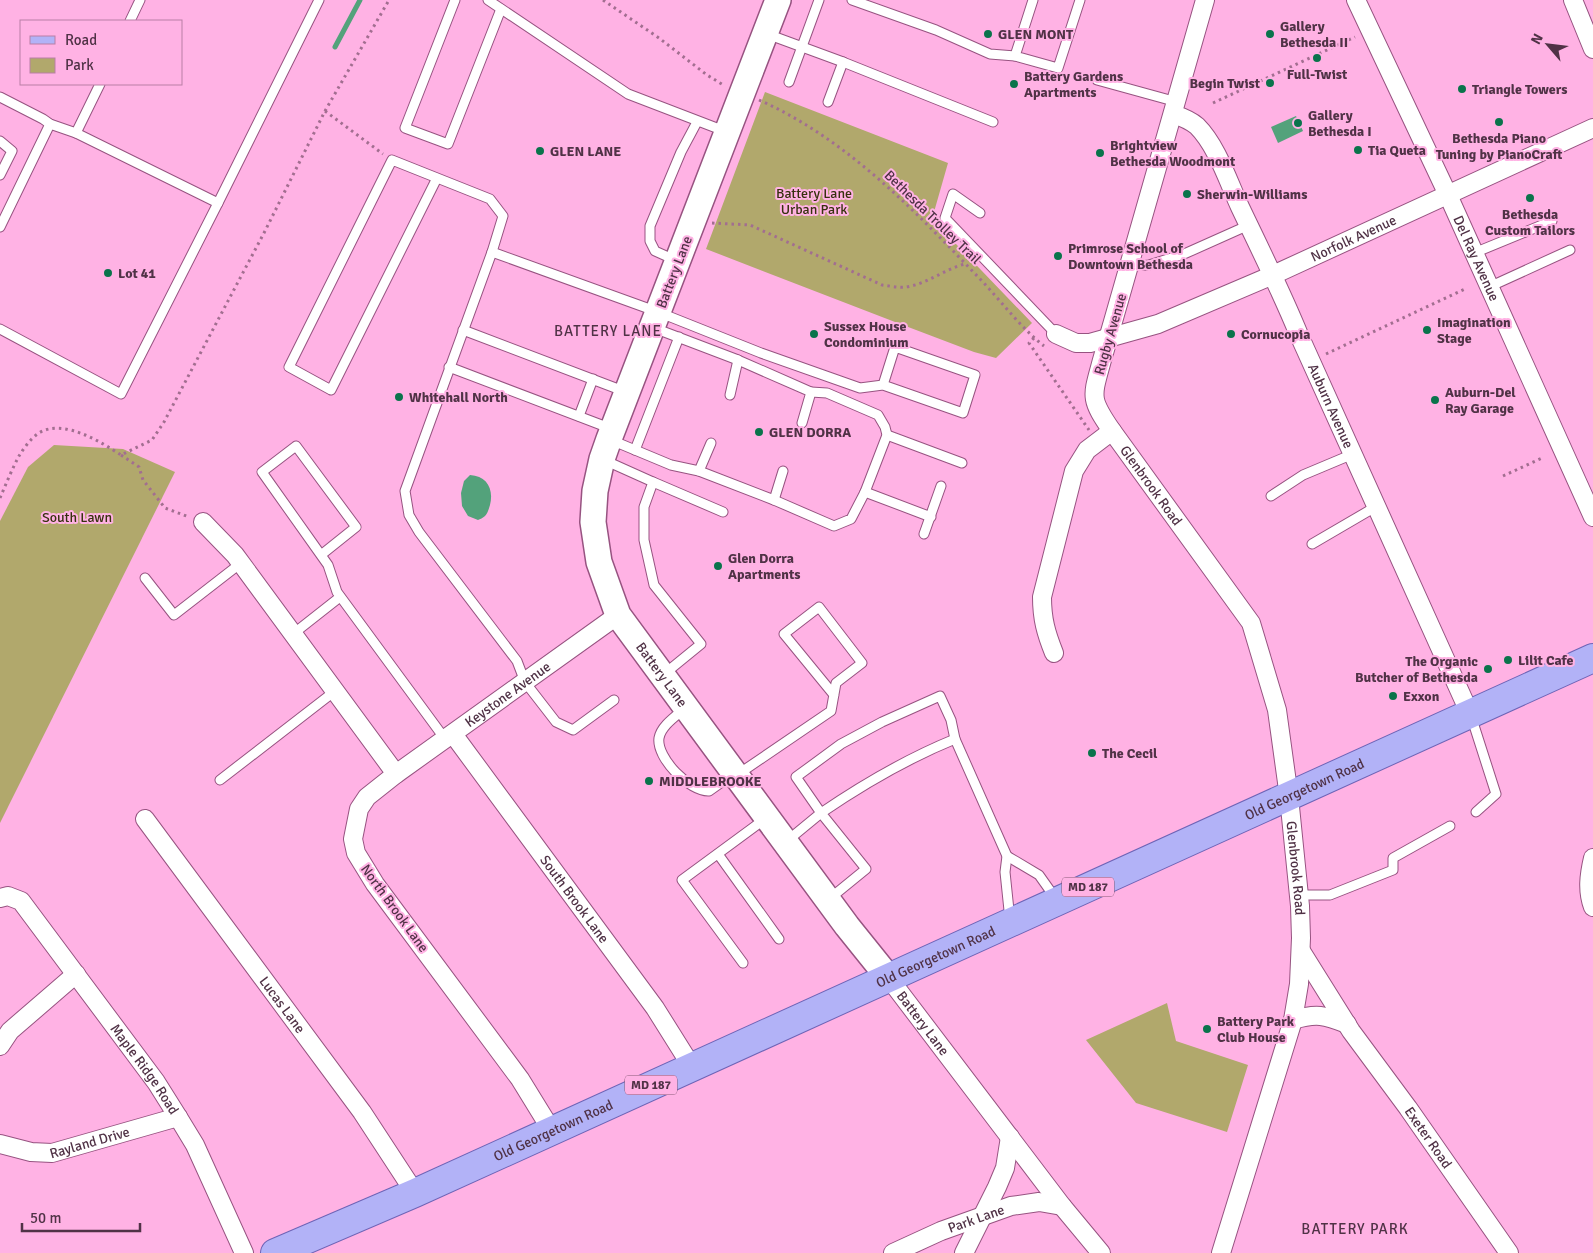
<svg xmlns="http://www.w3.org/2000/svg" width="1593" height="1253" font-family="Signika,sans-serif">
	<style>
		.green { fill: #b1a86c }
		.water { fill: #53a27b }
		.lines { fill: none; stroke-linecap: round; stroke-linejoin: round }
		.stream { stroke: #53a27b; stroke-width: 5 }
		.lane-casing { stroke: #975381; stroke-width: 11 }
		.street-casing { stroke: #975381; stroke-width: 20 }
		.secondary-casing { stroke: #975381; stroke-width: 28 }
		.primary-casing { stroke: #6e64b6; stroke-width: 30 }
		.path { stroke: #a26e90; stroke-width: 3; stroke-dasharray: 2.5 4; stroke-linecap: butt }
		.lane { stroke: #fff; stroke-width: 9 }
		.street { stroke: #fff; stroke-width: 18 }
		.secondary { stroke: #fff; stroke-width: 25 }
		.primary { stroke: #b2b2f7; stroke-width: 28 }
		.poi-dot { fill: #0a734b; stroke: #ffb2e4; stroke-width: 2 }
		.labels { text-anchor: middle; stroke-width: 4; stroke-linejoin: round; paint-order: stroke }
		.shield { fill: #ffb2e4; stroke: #845875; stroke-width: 1 }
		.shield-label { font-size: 12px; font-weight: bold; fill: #503246 }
		.poi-label { font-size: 14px; font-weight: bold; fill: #503246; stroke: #ffb2e4; text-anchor: start }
		.park-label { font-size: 14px; fill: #36310e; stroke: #ffb2e4 }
		.street-label { font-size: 14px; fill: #503246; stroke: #ffb2e4 }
		.neighbourhood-label { font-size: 15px; letter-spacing: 1px; fill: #503246; stroke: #ffb2e4 }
	</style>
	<rect width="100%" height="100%" fill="#ffb2e4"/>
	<g class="green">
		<polygon points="765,92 948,163 932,219 1032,323 996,358 974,352 895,322 706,249"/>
		<polygon points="54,445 123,449 175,472 0,823 0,521 28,467"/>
		<polygon points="1167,1003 1176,1041 1248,1065 1227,1132 1136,1103 1086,1040"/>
	</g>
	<g class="water">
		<polygon points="1296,116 1303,131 1278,143 1271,127"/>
		<path d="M470 475C487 476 494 489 490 505 489 508 488 513 485 516 483 518 480 519 478 520L468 516 462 506 461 493 464 481Z"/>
	</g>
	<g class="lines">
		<polyline class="stream" points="335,47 360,0"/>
		<g class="lane-casing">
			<g id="lane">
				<polyline points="455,0 405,128 448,144 501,9"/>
				<polyline points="488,0 628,94 727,132"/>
				<polyline points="852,0 936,30 990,54 1015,56"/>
				<polyline points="1033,0 1015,56 1058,68 1080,0"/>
				<polyline points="130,21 140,0"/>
				<polyline points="767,34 843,62 993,122"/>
				<polyline points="1097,80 1177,102"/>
				<polyline points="789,82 819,0"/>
				<polyline points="0,97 43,119 50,124 76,133 100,84"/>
				<polyline points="828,102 843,62"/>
				<polyline points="76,133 218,203"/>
				<polyline points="0,141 12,151 0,175"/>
				<polyline points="437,178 331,390 289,367 392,160 490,199 503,216 492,252 658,312 761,353 860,388 883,385 963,413 975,375 895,347 883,385"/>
				<polyline points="980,213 953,194 945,218 1056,334"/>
				<polyline points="0,227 50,124"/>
				<polyline points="492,252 405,491 409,515 419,532 517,661 525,682 556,722 573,730 614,700"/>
				<polyline points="1474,253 1552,221"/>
				<polyline points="675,260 655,251 650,241 650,226 681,152 697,122"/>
				<polyline points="1129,266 1149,265 1184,254 1249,225"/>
				<polyline points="1489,287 1570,250"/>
				<polyline points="654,328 738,360 811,392 802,423"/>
				<polyline points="0,329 121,394 218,203 319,0"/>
				<polyline points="463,330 626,392"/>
				<polyline points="449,367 612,429"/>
				<polyline points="730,395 738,360"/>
				<polyline points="579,416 593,379"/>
				<polyline points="887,435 962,463"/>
				<polyline points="611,440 671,465 699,471 774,500 783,471"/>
				<polyline points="635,450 679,337"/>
				<polyline points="604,460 653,482 644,507 644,540 654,585 701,644 663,675"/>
				<polyline points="699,471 711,443"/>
				<polyline points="653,482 723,512"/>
				<polyline points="865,492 931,517"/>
				<polyline points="1271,496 1303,475 1353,454"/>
				<polyline points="774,500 834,526 851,519 865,492 887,435 885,427 878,415 827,393 811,392"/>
				<polyline points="924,534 941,486"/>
				<polyline points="1312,544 1377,506"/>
				<polyline points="321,555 356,527 296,446 262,472 328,565 337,592 445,739"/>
				<polyline points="145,578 174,615 241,563"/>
				<polyline points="293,634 340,597"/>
				<path d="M684 709C676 716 661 726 659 738 656 758 690 792 709 791L733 774"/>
				<polyline points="1471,716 1496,794 1476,812"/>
				<polyline points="737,775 831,711 836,683 862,663 819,607 784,634 834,695"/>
				<polyline points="220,780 335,691"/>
				<polyline points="787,841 821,813 796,777 841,744 882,722 940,696 951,720 955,739 1007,856 1005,872 1010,920"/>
				<polyline points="718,854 779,939"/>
				<polyline points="1007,856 1039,875 1056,899"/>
				<polyline points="1299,895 1330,895 1393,870 1393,858 1450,826"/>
				<path d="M828 900 866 869 821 813C865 783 906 759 955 739"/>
				<polyline points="743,963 682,880 765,819"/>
			</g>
		</g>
		<g class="street-casing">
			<g id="street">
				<path id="s1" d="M1205 0 1102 360C1092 397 1089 398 1112 431L1251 623 1277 710 1289 797 1300 906 1301 938 1299 984 1293 1020 1221 1253"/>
				<path id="s2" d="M1356 0 1448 195 1593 517"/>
				<polyline points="1573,0 1593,49"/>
				<path id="s3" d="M1173 114C1182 117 1190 120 1197 126 1217 146 1228 181 1240 207 1260 249 1281 291 1299 335L1470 714"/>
				<path id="s4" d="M1056 334 1076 343H1090L1158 324 1273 275 1593 128"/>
				<polyline points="203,522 235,555 396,774"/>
				<path d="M1054 653C1046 633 1042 619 1042 597L1074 471 1087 450 1112 431"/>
				<path id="s5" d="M453 734 655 1008 692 1067"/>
				<path id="s6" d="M145 819 362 1112 415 1193"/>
				<path d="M1593 858C1589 875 1587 891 1593 907"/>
				<path id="s7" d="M0 898 8 896 21 901 156 1082 178 1117 195 1145 244 1253"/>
				<path id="s8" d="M1301 951 1351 1031 1408 1108 1509 1253"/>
				<path id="s9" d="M888 977 1062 1206 1101 1253"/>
				<path d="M1293 1020C1316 1013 1325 1015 1347 1024"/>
				<polyline points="0,1046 10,1031 76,974"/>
				<path id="s10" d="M552 1131 520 1079 375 884 356 853 353 839 359 809 367 797 396 774 618 615"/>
				<path id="s11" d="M0 1144 31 1152 52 1153 178 1117"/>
				<path id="s12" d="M893 1253 941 1231 1011 1206 1039 1202 1062 1206"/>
				<polyline points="964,1253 997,1187 1005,1168 1010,1137"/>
			</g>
		</g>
		<g class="secondary-casing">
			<g id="secondary">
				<path id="s13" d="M778 0 609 439 602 459 595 491 593 522 599 562 618 615 847 926 888 977"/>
			</g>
		</g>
		<g class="primary-casing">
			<g id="primary">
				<path id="s14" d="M275 1253 415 1193 1593 658"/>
			</g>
		</g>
		<g class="path">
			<polyline points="603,0 659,38 707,75 725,86"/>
			<path d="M759 100C847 139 915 211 981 280 1002 302 1020 327 1044 346"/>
			<polyline points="1213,103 1355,37"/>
			<polyline points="325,111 383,154"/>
			<path d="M712 223 750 225 882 285C890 286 899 288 906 287 927 284 945 269 965 264"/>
			<polyline points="1034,338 1029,343 1089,430"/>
			<polyline points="1326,354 1467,288"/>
			<polyline points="121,455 139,467 143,480 165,508 189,517"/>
			<polyline points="1503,476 1542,458"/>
			<path d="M0 498C6 484 12 469 19 456 24 448 31 438 39 433 63 418 101 442 121 455L152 440 164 422 265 231 325 111 389 0"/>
		</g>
		<use href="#lane" class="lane"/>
		<use href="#street" class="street"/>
		<use href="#secondary" class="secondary"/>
		<use href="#primary" class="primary"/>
	</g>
	<g class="poi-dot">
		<circle cx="988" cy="34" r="5"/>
		<circle cx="1270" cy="34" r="5"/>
		<circle cx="1317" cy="58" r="5"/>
		<circle cx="1270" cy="83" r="5"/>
		<circle cx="1014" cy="84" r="5"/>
		<circle cx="1462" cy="89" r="5"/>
		<circle cx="1499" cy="122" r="5"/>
		<circle cx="1298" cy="123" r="5"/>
		<circle cx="1358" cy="150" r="5"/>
		<circle cx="540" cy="151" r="5"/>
		<circle cx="1100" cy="153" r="5"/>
		<circle cx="1187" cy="194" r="5"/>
		<circle cx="1530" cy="198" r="5"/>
		<circle cx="1058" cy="256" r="5"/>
		<circle cx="108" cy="273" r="5"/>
		<circle cx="1427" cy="330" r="5"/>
		<circle cx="814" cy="334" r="5"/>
		<circle cx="1231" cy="334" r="5"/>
		<circle cx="399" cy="397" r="5"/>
		<circle cx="1435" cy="400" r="5"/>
		<circle cx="759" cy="432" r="5"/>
		<circle cx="718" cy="566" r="5"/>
		<circle cx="1508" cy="660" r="5"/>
		<circle cx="1488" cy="669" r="5"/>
		<circle cx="1393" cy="696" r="5"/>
		<circle cx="1092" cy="753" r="5"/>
		<circle cx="649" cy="781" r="5"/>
		<circle cx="1207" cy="1029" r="5"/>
	</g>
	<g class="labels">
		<g class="shield">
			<rect x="1062" y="877.5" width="52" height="19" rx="4"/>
			<rect x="625" y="1075.5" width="52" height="19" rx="4"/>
		</g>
		<g class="shield-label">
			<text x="1088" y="891">MD 187</text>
			<text x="651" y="1089">MD 187</text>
		</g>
		<g class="poi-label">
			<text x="1280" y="31">Gallery<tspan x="1280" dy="16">Bethesda II</tspan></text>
			<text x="998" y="39">GLEN MONT</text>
			<text x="1317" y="79" text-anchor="middle">Full-Twist</text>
			<text x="1024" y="81">Battery Gardens<tspan x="1024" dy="16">Apartments</tspan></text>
			<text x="1260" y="88" text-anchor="end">Begin Twist</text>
			<text x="1472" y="94">Triangle Towers</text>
			<text x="1308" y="120">Gallery<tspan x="1308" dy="16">Bethesda I</tspan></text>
			<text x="1499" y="143" text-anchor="middle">Bethesda Piano<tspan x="1499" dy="16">Tuning by PianoCraft</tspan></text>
			<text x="1110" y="150">Brightview<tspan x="1110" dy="16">Bethesda Woodmont</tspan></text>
			<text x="1368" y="155">Tia Queta</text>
			<text x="550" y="156">GLEN LANE</text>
			<text x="1197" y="199">Sherwin-Williams</text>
			<text x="1530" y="219" text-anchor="middle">Bethesda<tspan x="1530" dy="16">Custom Tailors</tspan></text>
			<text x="1068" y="253">Primrose School of<tspan x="1068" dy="16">Downtown Bethesda</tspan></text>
			<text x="118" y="278">Lot 41</text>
			<text x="1437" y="327">Imagination<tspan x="1437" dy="16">Stage</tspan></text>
			<text x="824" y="331">Sussex House<tspan x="824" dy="16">Condominium</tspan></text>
			<text x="1241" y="339">Cornucopia</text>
			<text x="1445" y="397">Auburn-Del<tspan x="1445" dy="16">Ray Garage</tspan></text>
			<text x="409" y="402">Whitehall North</text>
			<text x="769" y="437">GLEN DORRA</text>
			<text x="728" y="563">Glen Dorra<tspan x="728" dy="16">Apartments</tspan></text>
			<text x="1518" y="665">Lilit Cafe</text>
			<text x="1478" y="666" text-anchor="end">The Organic<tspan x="1478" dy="16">Butcher of Bethesda</tspan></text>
			<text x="1403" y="701">Exxon</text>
			<text x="1102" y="758">The Cecil</text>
			<text x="659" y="786">MIDDLEBROOKE</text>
			<text x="1217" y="1026">Battery Park<tspan x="1217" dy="16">Club House</tspan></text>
		</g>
		<g class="park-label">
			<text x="814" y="198">Battery Lane<tspan x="814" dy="16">Urban Park</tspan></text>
			<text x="77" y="522">South Lawn</text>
		</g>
		<g class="street-label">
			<text transform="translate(933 217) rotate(44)" y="5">Bethesda Trolley Trail</text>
			<text dy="5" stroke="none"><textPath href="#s4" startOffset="320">Norfolk Avenue</textPath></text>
			<text dy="5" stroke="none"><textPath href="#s2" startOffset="285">Del Ray Avenue</textPath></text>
			<text transform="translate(674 272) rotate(-69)" y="5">Battery Lane</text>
			<text transform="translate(1110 334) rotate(-74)" y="5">Rugby Avenue</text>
			<text dy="5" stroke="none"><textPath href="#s3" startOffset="338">Auburn Avenue</textPath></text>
			<text dy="5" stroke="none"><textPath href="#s1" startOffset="518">Glenbrook Road</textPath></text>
			<text dy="5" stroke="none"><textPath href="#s13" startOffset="726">Battery Lane</textPath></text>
			<text dy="5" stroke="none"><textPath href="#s10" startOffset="574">Keystone Avenue</textPath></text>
			<text dy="5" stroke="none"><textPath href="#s14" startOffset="1129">Old Georgetown Road</textPath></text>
			<text dy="5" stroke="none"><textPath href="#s1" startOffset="938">Glenbrook Road</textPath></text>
			<text dy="5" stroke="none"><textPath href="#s5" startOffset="205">South Brook Lane</textPath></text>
			<text transform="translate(395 908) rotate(54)" y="5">North Brook Lane</text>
			<text dy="5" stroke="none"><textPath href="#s14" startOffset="724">Old Georgetown Road</textPath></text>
			<text dy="5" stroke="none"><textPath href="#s6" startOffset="231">Lucas Lane</textPath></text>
			<text dy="5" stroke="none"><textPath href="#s9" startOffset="58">Battery Lane</textPath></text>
			<text dy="5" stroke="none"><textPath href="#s7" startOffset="231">Maple Ridge Road</textPath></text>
			<text dy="5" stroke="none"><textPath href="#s14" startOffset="304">Old Georgetown Road</textPath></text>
			<text dy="5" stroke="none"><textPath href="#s8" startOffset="226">Exeter Road</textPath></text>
			<text dy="5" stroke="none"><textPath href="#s11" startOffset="92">Rayland Drive</textPath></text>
			<text dy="5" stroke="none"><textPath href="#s12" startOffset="90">Park Lane</textPath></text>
		</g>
		<g class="neighbourhood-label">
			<text x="608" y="336">BATTERY LANE</text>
			<text x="1355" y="1234">BATTERY PARK</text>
		</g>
	</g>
	<rect x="20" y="20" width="162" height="65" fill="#ffb2e4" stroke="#b97fa5"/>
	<rect x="30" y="36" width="25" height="8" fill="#b2b2f7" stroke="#b97fa5"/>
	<text x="65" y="45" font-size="15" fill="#503246">Road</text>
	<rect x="30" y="58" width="25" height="15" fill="#b1a86c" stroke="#b97fa5"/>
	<text x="65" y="70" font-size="15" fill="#503246">Park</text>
	<g transform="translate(1548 45) rotate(298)" stroke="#ffb2e4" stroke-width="4" paint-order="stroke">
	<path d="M0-4L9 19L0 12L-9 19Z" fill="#503246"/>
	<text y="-8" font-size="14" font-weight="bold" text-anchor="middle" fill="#503246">N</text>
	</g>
	<path d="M22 1223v8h118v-8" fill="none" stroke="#503246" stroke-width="2.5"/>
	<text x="30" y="1223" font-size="15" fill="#503246" stroke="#ffb2e4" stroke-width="4" paint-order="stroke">50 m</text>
</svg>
